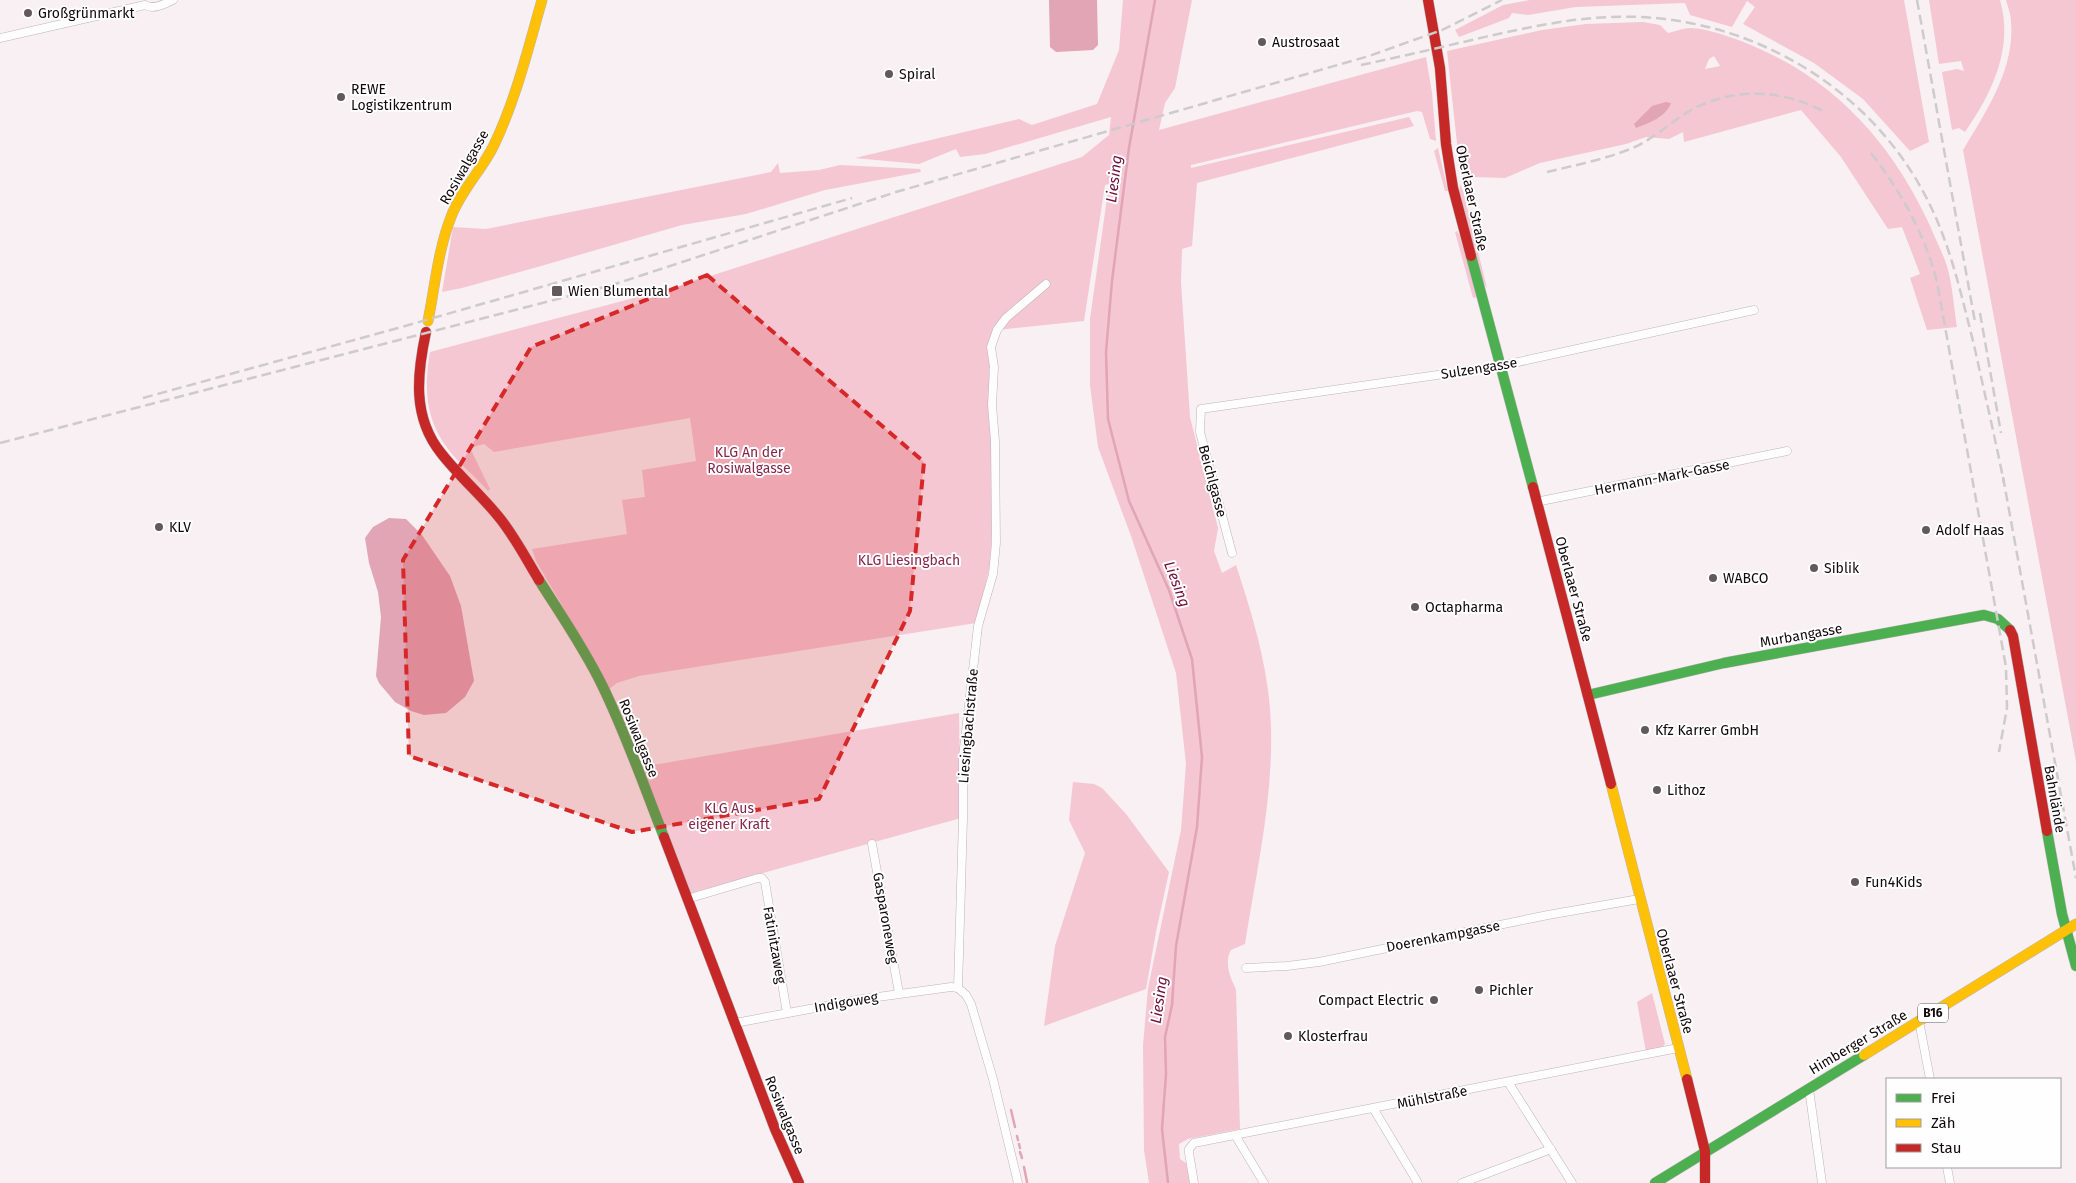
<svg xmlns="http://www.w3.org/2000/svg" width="2076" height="1183" font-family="'Fira Sans',sans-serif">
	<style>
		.green { fill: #f4c7d3; fill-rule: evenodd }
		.water { fill: #e1a5b5 }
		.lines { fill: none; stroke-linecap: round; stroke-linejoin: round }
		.stream { stroke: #e1a5b5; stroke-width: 2.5 }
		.street-casing { stroke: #bdb4b6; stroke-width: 9 }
		.fast-casing { stroke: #bdb4b6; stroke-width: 11 }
		.slow-casing { stroke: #bdb4b6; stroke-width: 11 }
		.jam-casing { stroke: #bdb4b6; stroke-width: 11 }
		.street { stroke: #fefdfd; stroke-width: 8 }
		.fast { stroke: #4caf50; stroke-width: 10 }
		.slow { stroke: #ffc107; stroke-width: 10 }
		.jam { stroke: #c62828; stroke-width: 10 }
		.rail { stroke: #cdcbcb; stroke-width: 2.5; stroke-dasharray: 10 5; stroke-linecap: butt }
		.marked { fill: #d62828; fill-opacity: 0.2; stroke: #d62828; stroke-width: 4; stroke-dasharray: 10 6; stroke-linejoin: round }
		.poi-dot { fill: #63595c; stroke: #fefefe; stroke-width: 2 }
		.labels { text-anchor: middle; stroke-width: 4; stroke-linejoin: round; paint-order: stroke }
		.shield { fill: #fefefe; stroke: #5a5254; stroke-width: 1 }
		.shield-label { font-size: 12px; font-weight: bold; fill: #13080b }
		.poi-label { font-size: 14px; fill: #13080b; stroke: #fefefe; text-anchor: start }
		.street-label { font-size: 14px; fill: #13080b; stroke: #fefefe }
		.park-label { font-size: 14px; fill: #862548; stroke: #fefefe }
		.water-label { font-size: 15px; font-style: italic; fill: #710e37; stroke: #fefefe }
	</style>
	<rect width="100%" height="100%" fill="#f8f0f2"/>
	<g class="green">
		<path d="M1123 0H1192L1175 88 1165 103 1159 130 1426 57 1432 93 1436 141 1430 139 1422 112 1417 111 1191 165V168L1409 117 1414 126 1197 183 1192 246 1182 249 1181 282 1190 417 1218 528 1214 551 1222 573 1236 565C1253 617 1270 672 1271 728 1273 801 1256 873 1245 944L1231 950C1224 962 1230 978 1236 989L1240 1129 1188 1139 1179 1144 1180 1159 1186 1163 1190 1183H1149L1144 1150 1143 1045 1148 988 1181 830 1186 764 1176 673 1131 536 1098 447 1090 385V319L1109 184 1105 185 1084 321 997 330 996 333 994 367 989 368V402L993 437V511L990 565 976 623 639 676 617 683 608 690 591 655 536 561 532 549 627 534 622 500 645 497 642 470 696 461 690 418 494 452 484 444 470 448 490 489 488 491C475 476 459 464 448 449 425 419 424 387 430 352L679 286 1082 157 1109 135 1111 117 985 154 960 157 956 149 919 164 855 158 1019 119 1032 125 1097 104 1119 50Z"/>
		<polygon points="1530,0 1904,0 1929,142 1910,151 1863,99 1814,63 1743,24 1755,7 1747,1 1732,27 1690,15 1685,3 1576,7 1528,15 1512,13 1509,18 1459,37 1455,30 1503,5"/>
		<path d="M1929 0H2000C2014 48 1992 93 1965 132L1959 128 1952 130 1942 72 1957 69 1964 71 1961 61 1939 64Z"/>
		<path d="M2006 0H2076V761L1963 150C1986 112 2015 69 2011 22 2011 15 2008 7 2006 0Z"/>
		<path d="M1643 22 1660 25 1668 33C1674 32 1683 28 1690 28 1708 28 1746 42 1762 50 1841 85 1896 150 1931 228 1937 243 1946 259 1949 274 1953 291 1954 309 1957 327L1927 330 1910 278 1920 274 1902 227 1888 229 1841 157 1801 110 1684 142 1683 132 1669 139 1646 137 1626 144 1540 163 1505 178 1471 177 1467 188 1460 171 1447 51 1542 30 1586 24ZM1714 56 1720 66 1705 69 1709 59Z"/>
		<polygon points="1438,148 1448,191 1445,191 1434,151"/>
		<polygon points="778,163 780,173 819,170 840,165 920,169 921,172 825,190 746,214 682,225 541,266 462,288 442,292 453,227 486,229 771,172"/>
		<polygon points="1460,184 1463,191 1487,288 1481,280 1459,193"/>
		<polygon points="1457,231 1460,236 1477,297 1473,298 1455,232"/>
		<polygon points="959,713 961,818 691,893 641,767"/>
		<polygon points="1073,782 1094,784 1102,788 1126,814 1169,872 1156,932 1146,989 1044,1026 1055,946 1085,853 1069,820"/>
		<polygon points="1652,993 1665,1044 1661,1048 1646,1052 1637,1002"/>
	</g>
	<g class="water">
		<polygon points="1049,0 1097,0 1098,45 1093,50 1056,52 1050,47"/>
		<path d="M1666 102 1671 103C1666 117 1649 123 1636 128L1634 124 1652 106Z"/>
		<polygon points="389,518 406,519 422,535 450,576 461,606 474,681 465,697 446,713 424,715 411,711 395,702 379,683 376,676 381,617 378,592 369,563 365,538 373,527"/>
	</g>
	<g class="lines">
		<g class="stream">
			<polyline points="1155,0 1129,148 1112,281 1106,352 1108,419 1129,501 1169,590 1192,659 1202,757 1197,827 1176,946 1172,1005 1165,1037 1166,1074 1162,1129 1168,1183"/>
			<polyline points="1011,1110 1015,1127"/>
			<polyline points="1017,1136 1018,1140"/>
			<polyline points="1019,1144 1020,1148"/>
			<polyline points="1020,1152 1022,1158"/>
			<polyline points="1024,1167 1027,1182"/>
		</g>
		<g class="street-casing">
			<g id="street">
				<path d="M0 38 145 5C153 10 165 4 173 0"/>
				<polyline points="1536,502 1787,451"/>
				<polyline points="1232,553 1200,432 1201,409 1500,366 1754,310"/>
				<polyline points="872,844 899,993"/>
				<polyline points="687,899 758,878 762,878 765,882 787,1013"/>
				<polyline points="1246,968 1287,966 1319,962 1548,915 1639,899"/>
				<polyline points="958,988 963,818 963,757 978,626 993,574 996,543 995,441 992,405 994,367 991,347 997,330 1006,318 1046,284"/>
				<polyline points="958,988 966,995 971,1004 993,1079 1018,1183"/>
				<polyline points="1919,1021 1930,1079"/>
				<polyline points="735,1023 863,999 951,987 958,988"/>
				<polyline points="1508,1082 1572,1183"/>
				<polyline points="1809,1089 1822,1183"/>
				<polyline points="1373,1108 1418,1183"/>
				<polyline points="1235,1135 1264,1183"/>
				<polyline points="1947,1167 1950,1183"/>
				<polyline points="1194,1183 1189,1153 1189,1149 1194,1143 1678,1048"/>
				<polyline points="1462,1183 1551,1149"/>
			</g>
		</g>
		<g class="fast-casing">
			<g id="fast">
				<polyline points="1471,256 1533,487"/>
				<path d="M539 580C561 615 584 648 602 685 626 734 644 786 664 837"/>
				<polyline points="1588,695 1724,663 1984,615 1998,619 2010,630"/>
				<polyline points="2047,831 2062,914 2076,966"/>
				<polyline points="1655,1183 1864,1055"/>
			</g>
		</g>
		<g class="slow-casing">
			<g id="slow">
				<path d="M428 321C435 286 438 250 451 217 461 190 482 170 494 145 516 99 528 49 542 0"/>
				<polyline points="1611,784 1687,1079"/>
				<polyline points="1864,1055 2076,924"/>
			</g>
		</g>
		<g class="jam-casing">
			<g id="jam">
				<polyline points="1428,0 1440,68 1446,144 1453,188 1471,256"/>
				<path d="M426 332C417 374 412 417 441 453 458 475 480 494 498 516 514 535 526 559 539 580"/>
				<polyline points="1533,487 1611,784"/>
				<polyline points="2010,630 2013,636 2047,831"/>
				<polyline points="664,837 775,1129 799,1183"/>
				<polyline points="1687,1079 1705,1151 1705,1183"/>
			</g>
		</g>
		<use href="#street" class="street"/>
		<use href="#fast" class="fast"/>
		<use href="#slow" class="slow"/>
		<use href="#jam" class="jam"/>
		<g class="rail">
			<polyline points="1917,0 1975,322"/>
			<path d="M1361 65C1399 57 1438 48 1476 39 1520 29 1564 19 1610 17 1743 11 1873 85 1931 207 1952 251 1962 298 1974 345 1984 391 1995 437 2004 483"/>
			<path d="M1871 153C1901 192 1925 234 1937 282L2006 667 2007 708 1999 752"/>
			<path d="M1547 172C1576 165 1607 159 1635 147 1654 138 1669 124 1686 113 1729 87 1781 88 1825 112"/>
			<polyline points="1980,313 2001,433"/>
			<polyline points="143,398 398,328 852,198"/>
			<polyline points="0,443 612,285 896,192 1369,56 1442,30 1502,0"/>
			<polyline points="2003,477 2076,878"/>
		</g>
	</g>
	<path class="marked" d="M707 275 924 462 910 611 819 799 632 832 409 756 403 560 531 347Z"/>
	<g class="poi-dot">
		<circle cx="28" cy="13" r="5"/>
		<circle cx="1262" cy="42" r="5"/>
		<circle cx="889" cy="74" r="5"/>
		<circle cx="341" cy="97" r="5"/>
		<rect x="551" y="285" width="12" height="12" rx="2.5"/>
		<circle cx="159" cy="527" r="5"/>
		<circle cx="1926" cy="530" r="5"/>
		<circle cx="1814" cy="568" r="5"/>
		<circle cx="1713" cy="578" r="5"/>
		<circle cx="1415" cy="607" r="5"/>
		<circle cx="1645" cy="730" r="5"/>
		<circle cx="1657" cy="790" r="5"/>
		<circle cx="1855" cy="882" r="5"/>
		<circle cx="1479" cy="990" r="5"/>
		<circle cx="1434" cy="1000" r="5"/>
		<circle cx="1288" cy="1036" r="5"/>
	</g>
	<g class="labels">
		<rect class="shield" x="1918" y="1003.5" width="30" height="19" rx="4"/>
		<g class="shield-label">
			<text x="1933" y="1017">B16</text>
		</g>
		<g class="poi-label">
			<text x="38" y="18">Großgrünmarkt</text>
			<text x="1272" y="47">Austrosaat</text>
			<text x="899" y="79">Spiral</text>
			<text x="351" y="94">REWE<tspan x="351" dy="16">Logistikzentrum</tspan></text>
			<text x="568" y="296">Wien Blumental</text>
			<text x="169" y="532">KLV</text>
			<text x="1936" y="535">Adolf Haas</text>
			<text x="1824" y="573">Siblik</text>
			<text x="1723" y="583">WABCO</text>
			<text x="1425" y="612">Octapharma</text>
			<text x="1655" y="735">Kfz Karrer GmbH</text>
			<text x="1667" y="795">Lithoz</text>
			<text x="1865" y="887">Fun4Kids</text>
			<text x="1489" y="995">Pichler</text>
			<text x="1424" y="1005" text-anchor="end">Compact Electric</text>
			<text x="1298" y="1041">Klosterfrau</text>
		</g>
		<g class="street-label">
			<text transform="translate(464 167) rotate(-60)" y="5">Rosiwalgasse</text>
			<text transform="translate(1472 198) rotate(78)" y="5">Oberlaaer Straße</text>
			<text transform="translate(1479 368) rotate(-9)" y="5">Sulzengasse</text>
			<text transform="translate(1662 477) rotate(-11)" y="5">Hermann-Mark-Gasse</text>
			<text transform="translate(1213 481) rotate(75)" y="5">Beichlgasse</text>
			<text transform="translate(1574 589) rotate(75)" y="5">Oberlaaer Straße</text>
			<text transform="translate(1801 635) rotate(-10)" y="5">Murbangasse</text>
			<text transform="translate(968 726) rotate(-85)" y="5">Liesingbachstraße</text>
			<text transform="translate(639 738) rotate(68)" y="5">Rosiwalgasse</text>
			<text transform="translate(2055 799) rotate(80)" y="5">Bahnlände</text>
			<text transform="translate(886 918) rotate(80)" y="5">Gasparoneweg</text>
			<text transform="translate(1443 936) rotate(-11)" y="5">Doerenkampgasse</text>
			<text transform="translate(775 945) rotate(80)" y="5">Fatinitzaweg</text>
			<text transform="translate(1675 981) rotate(75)" y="5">Oberlaaer Straße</text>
			<text transform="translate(846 1002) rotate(-10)" y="5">Indigoweg</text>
			<text transform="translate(1858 1042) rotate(-31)" y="5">Himberger Straße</text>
			<text transform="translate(1432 1097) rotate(-11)" y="5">Mühlstraße</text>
			<text transform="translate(785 1115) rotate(68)" y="5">Rosiwalgasse</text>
		</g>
		<g class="park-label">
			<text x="749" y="457">KLG An der<tspan x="749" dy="16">Rosiwalgasse</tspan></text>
			<text x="909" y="565">KLG Liesingbach</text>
			<text x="729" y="813">KLG Aus<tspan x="729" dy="16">eigener Kraft</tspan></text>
		</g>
		<g class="water-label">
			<text transform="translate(1114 179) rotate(-83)" y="5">Liesing</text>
			<text transform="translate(1177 584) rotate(69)" y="5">Liesing</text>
			<text transform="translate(1159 1000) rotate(-82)" y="5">Liesing</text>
		</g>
	</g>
	<rect x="1886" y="1078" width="175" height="90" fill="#fefefe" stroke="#a09c9d"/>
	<rect x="1896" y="1094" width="25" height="8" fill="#4caf50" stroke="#a09c9d"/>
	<text x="1931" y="1103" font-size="15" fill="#13080b">Frei</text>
	<rect x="1896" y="1119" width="25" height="8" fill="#ffc107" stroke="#a09c9d"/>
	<text x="1931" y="1128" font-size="15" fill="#13080b">Zäh</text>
	<rect x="1896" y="1144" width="25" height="8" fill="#c62828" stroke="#a09c9d"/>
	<text x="1931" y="1153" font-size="15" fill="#13080b">Stau</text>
</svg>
